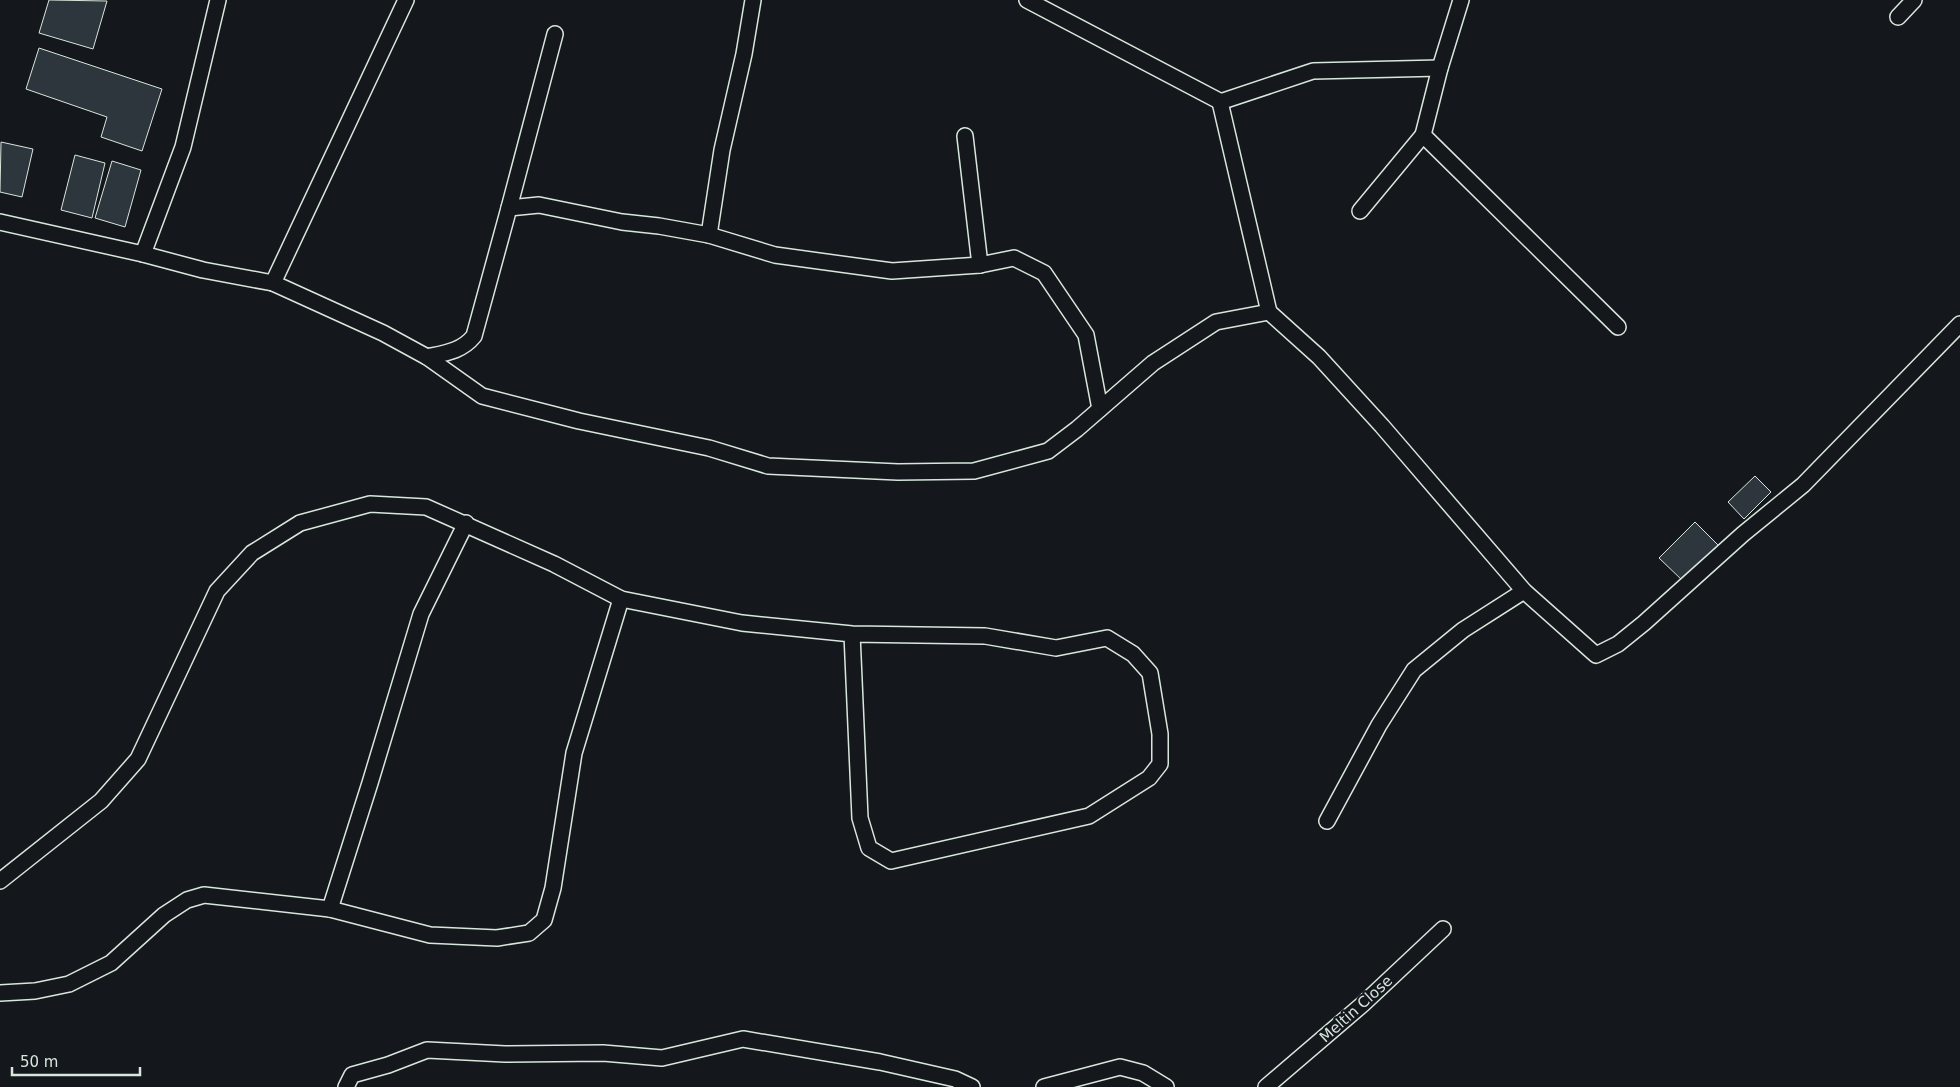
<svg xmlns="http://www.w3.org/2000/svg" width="1960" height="1087" font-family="'DejaVu Sans',sans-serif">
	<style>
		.building { fill: #2c363c; stroke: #d8e6dc }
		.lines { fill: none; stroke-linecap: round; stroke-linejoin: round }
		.street-casing { stroke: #d8e6dc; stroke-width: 18 }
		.street { stroke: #14181c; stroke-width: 15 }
		.labels { text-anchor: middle; stroke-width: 4; stroke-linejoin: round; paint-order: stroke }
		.street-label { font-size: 15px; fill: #d8e6dc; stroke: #14181c }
	</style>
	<rect width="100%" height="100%" fill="#14181c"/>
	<g class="building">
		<polygon points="49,0 107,1 93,49 39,33"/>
		<polygon points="39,48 162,89 142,151 101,137 107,117 26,89"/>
		<polygon points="1,142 33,149 22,197 0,192"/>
		<polygon points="75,155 105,163 92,218 61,210"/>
		<polygon points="112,161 141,170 125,227 95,218"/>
		<polygon points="1755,476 1771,492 1744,519 1728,502"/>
		<polygon points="1695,522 1719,546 1683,581 1659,558"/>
	</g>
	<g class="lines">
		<g class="street-casing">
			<g id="street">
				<polyline points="1027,0 1221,102"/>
				<polyline points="1461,0 1440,68 1423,135 1618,327"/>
				<polyline points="1898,17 1914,0"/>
				<polyline points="1440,68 1313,71 1220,102 1269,312 1319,357 1382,426 1524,591 1596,655 1618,644 1644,623 1743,534 1803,485 1960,324"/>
				<polyline points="965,136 980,265"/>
				<polyline points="509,208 555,34"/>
				<polyline points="1360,211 1423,135"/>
				<polyline points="0,222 143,254 203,270 273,283 383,333 427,357 482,396 579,421 709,448 768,466 898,472 974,471 1048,451 1077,429 1153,363 1216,322 1269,312"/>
				<polyline points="709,235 722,150 744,54 753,0"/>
				<polyline points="143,254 183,147 218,0"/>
				<polyline points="273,283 406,0"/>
				<path d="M427 357C446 353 462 351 474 336L509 208 539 205 622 222 659 226 709 235 775 255 892 271 980 265 1014 258 1044 273 1086 335 1100 409"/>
				<polyline points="1327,821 1379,725 1414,670 1463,630 1524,591"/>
				<polyline points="0,881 101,801 138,759 217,591 252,553 300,523 370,504 426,507 554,564 621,599 742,623 852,634 985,636 1056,648 1107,638 1133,654 1150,673 1160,734 1160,764 1149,778 1089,816 891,861 869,848 860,818 852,634"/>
				<polyline points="330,909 370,783 421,614 466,523"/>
				<polyline points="0,993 35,991 69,984 111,963 164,915 187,900 204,895 330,909 430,935 497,938 529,933 544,920 553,888 574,753 621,599"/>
				<polyline points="346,1087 352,1075 388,1065 427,1050 505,1054 603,1053 662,1058 743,1039 880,1062 955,1079 972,1087"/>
				<polyline points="1044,1087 1120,1067 1143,1073 1166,1087"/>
				<polyline points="1266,1087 1363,1004 1443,929"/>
			</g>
		</g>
		<use href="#street" class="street"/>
	</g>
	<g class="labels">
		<g class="street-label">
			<text transform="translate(1356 1009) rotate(-42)" y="5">Meltin Close</text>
		</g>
	</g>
	<path d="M12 1067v8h128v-8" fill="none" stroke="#d8e6dc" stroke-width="2.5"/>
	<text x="20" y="1067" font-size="15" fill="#d8e6dc" stroke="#14181c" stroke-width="4" paint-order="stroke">50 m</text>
</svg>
